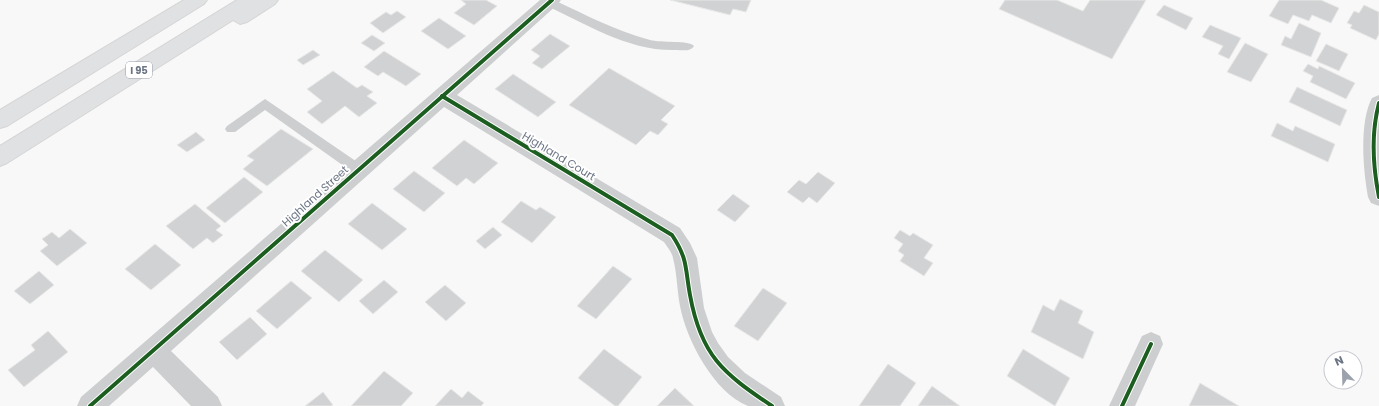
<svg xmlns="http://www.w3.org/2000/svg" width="1379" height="406" font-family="Poppins,sans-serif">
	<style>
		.building { fill: #d1d2d3; stroke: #e8e8e8 }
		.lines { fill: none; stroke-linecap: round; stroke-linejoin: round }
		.motorway-casing { stroke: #d5d5d6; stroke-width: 2 }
		.service { fill: #cdcecf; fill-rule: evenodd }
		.minor { fill: #cdcecf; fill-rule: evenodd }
		.motorway { fill: #e0e1e2; fill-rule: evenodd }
		.cycleway-casing { stroke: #fff; stroke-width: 6 }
		.cycleway { stroke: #1b5e20; stroke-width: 4 }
		.labels { text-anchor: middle; stroke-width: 4; stroke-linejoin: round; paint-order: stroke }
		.shield { fill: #fff; stroke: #979eaa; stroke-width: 1 }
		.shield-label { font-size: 10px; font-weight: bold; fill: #6b7485 }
		.street-label { font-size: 11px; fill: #6b7485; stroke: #fff }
	</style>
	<rect width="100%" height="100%" fill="#f8f8f8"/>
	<g class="building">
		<polygon points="461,0 486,0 497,6 474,25 454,13 466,4"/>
		<polygon points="670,0 751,0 746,12 733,9 730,15"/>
		<polygon points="1005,0 1057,0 1083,11 1090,0 1146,0 1112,59 999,9"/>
		<polygon points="1279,0 1321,0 1339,8 1331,23 1312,15 1309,21 1293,15 1288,24 1269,16"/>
		<polygon points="1164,5 1193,18 1186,30 1156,15"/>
		<polygon points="1364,5 1379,12 1379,34 1376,40 1350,28 1352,25 1347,23 1354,11 1359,13"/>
		<polygon points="397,11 406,17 383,33 370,23 386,12 391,15"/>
		<polygon points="439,18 466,36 448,49 421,31"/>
		<polygon points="1299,23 1321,33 1311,57 1281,45 1285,36 1291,39"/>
		<polygon points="1210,25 1241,38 1229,59 1218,54 1223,46 1202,37"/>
		<polygon points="550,34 570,46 542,69 532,63 540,56 531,50"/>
		<polygon points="372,35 385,43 374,51 361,43"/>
		<polygon points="1245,43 1268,54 1251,82 1227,72"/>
		<polygon points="1326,44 1348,54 1339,71 1316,61"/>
		<polygon points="313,50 320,55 303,65 297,60"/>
		<polygon points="384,51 421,74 406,86 383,72 378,76 364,67"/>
		<polygon points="1308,64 1318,69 1319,66 1355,83 1346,99 1310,82 1313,76 1303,71"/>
		<polygon points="609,68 675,106 661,120 668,124 658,135 650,131 636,145 569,105"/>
		<polygon points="333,71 357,88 362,85 373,92 367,96 377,103 359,117 345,106 322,124 307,112 322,101 307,89"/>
		<polygon points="513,74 556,102 538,117 495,89"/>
		<polygon points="1297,87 1347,110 1340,126 1289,102"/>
		<polygon points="1277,123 1293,131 1295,126 1335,144 1328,162 1271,136"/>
		<polygon points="281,129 313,149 267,186 243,169 254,160 247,156"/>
		<polygon points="196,132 205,140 187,152 177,145"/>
		<polygon points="464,140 498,163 474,184 466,178 457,186 432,168"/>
		<polygon points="414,171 445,193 424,212 393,189"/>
		<polygon points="818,172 835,183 817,203 809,197 803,203 787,192 799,180 806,184"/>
		<polygon points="244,177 263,192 225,223 206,208"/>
		<polygon points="733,194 750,206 735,222 717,210"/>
		<polygon points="521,201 536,210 540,207 556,217 532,243 501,222"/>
		<polygon points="372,203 407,229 382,250 348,224"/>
		<polygon points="195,204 221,226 216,230 223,235 213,243 207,238 193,249 166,226"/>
		<polygon points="493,227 502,235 485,249 476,241"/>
		<polygon points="70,229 87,243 57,266 40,251 48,245 42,239 52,232 59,238"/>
		<polygon points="900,230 910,236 913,233 933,245 924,258 933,263 924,276 900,261 904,255 898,251 903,244 894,238"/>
		<polygon points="155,244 181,265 151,290 125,269"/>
		<polygon points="325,250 363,280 339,302 301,271"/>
		<polygon points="613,266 632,279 596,319 577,306"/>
		<polygon points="39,271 54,285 30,304 14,291"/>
		<polygon points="384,280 398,292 373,314 359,301"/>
		<polygon points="291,281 312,298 277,329 256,311"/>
		<polygon points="445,285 466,303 446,321 425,302"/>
		<polygon points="763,288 787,303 758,341 734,326"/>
		<polygon points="1060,299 1083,311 1078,323 1094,332 1083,359 1031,332 1043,305 1054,311"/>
		<polygon points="250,317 267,334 237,360 219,342"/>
		<polygon points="48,331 68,352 24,387 8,370 35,350 31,345"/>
		<polygon points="604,349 642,377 618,406 615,406 578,378"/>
		<polygon points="1023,349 1070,378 1055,406 1007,376"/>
		<polygon points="888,364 916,383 900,406 859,406"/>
		<polygon points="384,371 413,393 401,406 351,406"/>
		<polygon points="1200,383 1239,406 1189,406"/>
		<polygon points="932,386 960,406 918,406"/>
		<polygon points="675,388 694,406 657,406"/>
		<polygon points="451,389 462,398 468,391 484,403 481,406 435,406"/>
		<polygon points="323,392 333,405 331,406 305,406"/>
	</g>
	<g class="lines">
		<g class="motorway-casing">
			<g id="motorway">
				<polygon points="184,0 207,0 204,4 7,126 0,128 0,110"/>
				<polygon points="237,0 278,0 275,4 247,22 240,24 233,20 7,163 0,166 0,146"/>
			</g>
		</g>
		<g class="service">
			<path d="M545 0H554C586 15 616 31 650 40 660 43 690 40 694 46 690 52 683 50 677 50 630 52 586 24 545 5Z"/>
			<polygon points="265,99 363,166 365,170 363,174 359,175 355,174 265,110 235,132 227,132 225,129 227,126"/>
		</g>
		<g class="minor">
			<path d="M540 0H561L558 4 457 95 680 228 690 243 697 258 704 308 712 332 718 343 728 357 745 373 781 397 785 406C776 406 756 406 748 406 714 393 686 339 680 306 677 290 677 273 673 258 672 252 667 247 664 242L444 107 171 351 218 397 222 406H191L153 367 109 406H77L81 397Z"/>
			<path d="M1379 95V206L1371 203 1368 197C1363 170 1359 122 1372 98Z"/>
			<polygon points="1151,332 1160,336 1163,344 1135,406 1109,406 1142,336"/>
		</g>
		<use href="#motorway" class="motorway"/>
		<g class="cycleway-casing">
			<g id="cycleway">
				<path d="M442 96 672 235C688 259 685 268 690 295 701 356 723 373 772 406"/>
				<path d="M1379 103C1371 133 1373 167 1379 197"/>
				<polyline points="90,406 552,0"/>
				<polyline points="1122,406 1151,344"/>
			</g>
		</g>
		<use href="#cycleway" class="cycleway"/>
	</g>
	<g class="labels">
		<rect class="shield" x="126" y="62" width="26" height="16" rx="3"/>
		<g class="shield-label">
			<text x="139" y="74">I 95</text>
		</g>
		<g class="street-label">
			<text transform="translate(559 156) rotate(31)" y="4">Highland Court</text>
			<text transform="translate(315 196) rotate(-42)" y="4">Highland Street</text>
		</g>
	</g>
	<g transform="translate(1343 370) rotate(337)"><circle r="19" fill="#ffffff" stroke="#c4c7ce"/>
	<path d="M0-3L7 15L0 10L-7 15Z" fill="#9ca2ad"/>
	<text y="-6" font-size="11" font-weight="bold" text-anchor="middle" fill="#6b7485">N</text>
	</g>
</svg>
